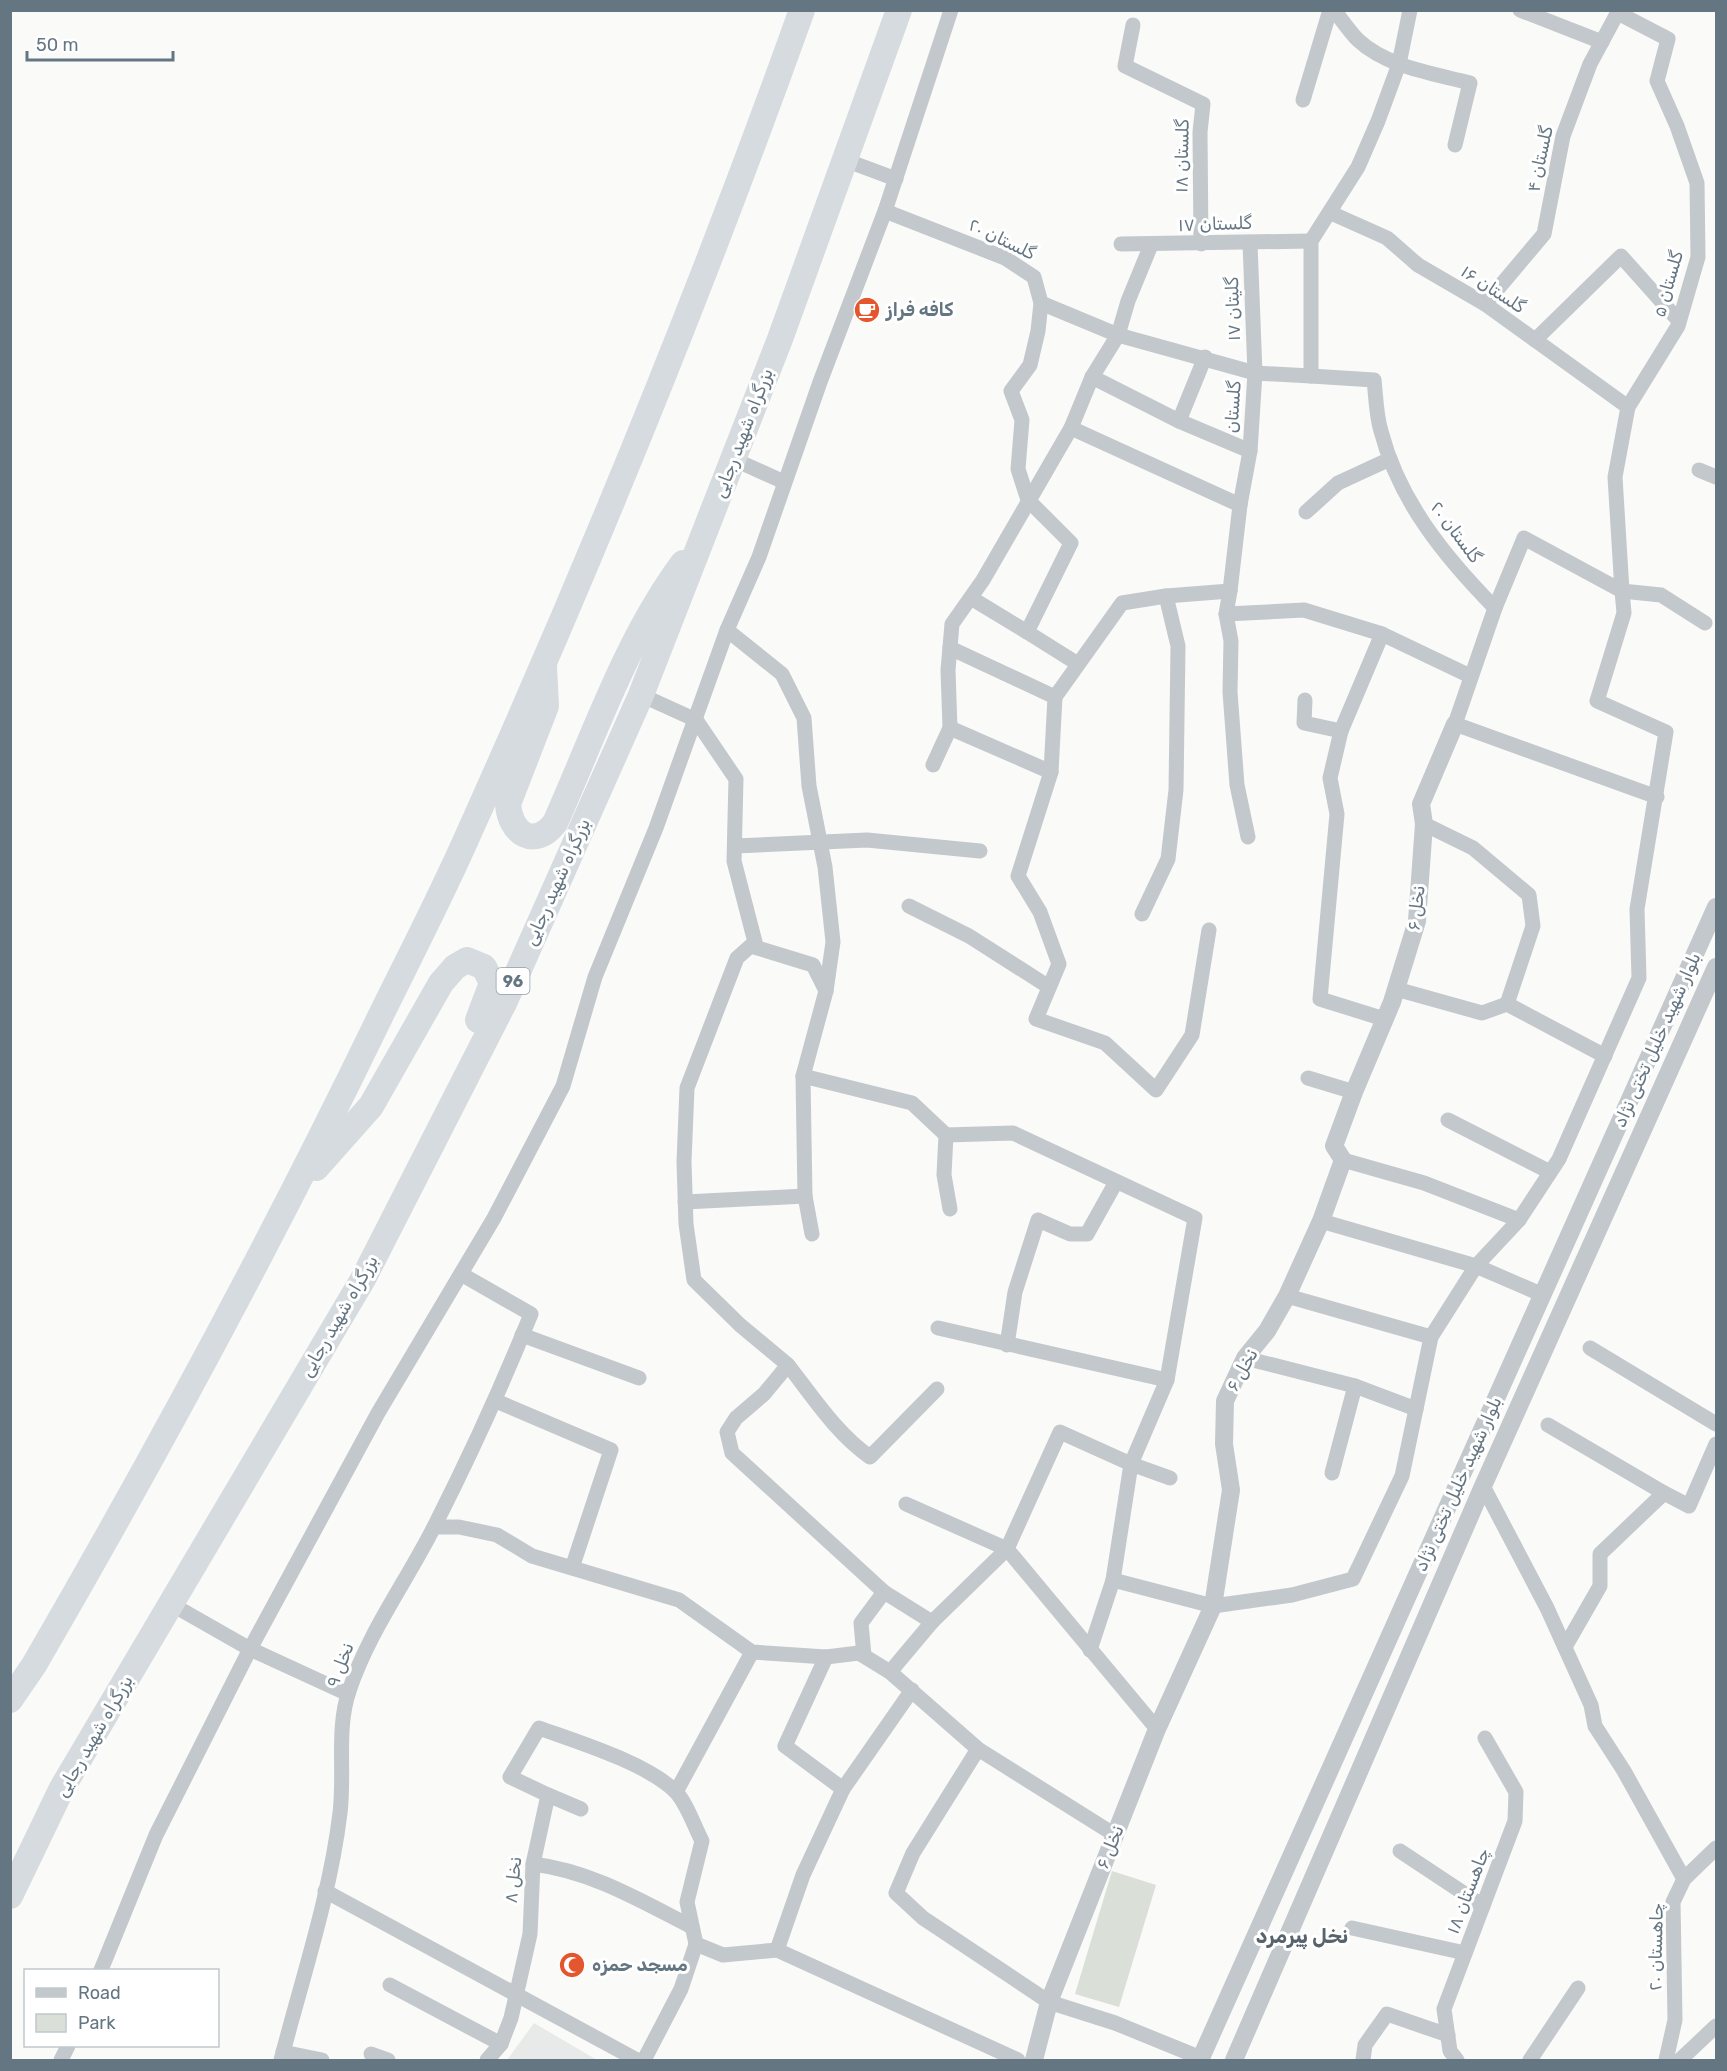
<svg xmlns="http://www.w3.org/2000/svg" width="1727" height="2071" font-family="Rubik,'Noto Sans Arabic',sans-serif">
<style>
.built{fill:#e8e9e9}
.green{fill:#dadfd7}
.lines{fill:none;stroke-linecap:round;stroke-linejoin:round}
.minor{stroke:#c3c8cc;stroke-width:15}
.tertiary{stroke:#c3c8cc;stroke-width:18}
.trunk{stroke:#d6dbdf;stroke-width:26}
.labels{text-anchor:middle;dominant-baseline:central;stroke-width:6;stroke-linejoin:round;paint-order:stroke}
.shield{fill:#fff;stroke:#939fa8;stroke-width:1.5}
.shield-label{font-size:16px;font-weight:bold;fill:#657683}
.street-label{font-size:18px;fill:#657683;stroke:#fff}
.poi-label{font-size:18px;font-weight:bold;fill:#657683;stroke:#fff;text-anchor:start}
.neighbourhood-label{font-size:20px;font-weight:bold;fill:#57646e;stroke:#fff}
</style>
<rect width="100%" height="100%" fill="#fafaf8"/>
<polygon class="built" points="534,2023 597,2060 507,2060"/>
<polygon class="green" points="1112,1871 1156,1885 1119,2007 1075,1994"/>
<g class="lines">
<g class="minor">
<path d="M1334,10C1342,20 1349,31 1358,40C1387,67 1432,73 1470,83L1455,145"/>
<polyline points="1520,10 1602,42"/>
<polyline points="1618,13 1668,39 1657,81 1677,126 1697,183 1698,257 1678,326 1628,407 1615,477 1622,591 1661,595 1705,623"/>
<polyline points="1133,25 1125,66 1203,104 1200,132 1201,244"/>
<polyline points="1303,100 1330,10"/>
<polyline points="845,160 896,179"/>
<polyline points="885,211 1005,258 1034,277 1041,303 1038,331 1030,365 1011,391 1022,420 1018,469 1028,500 1071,543 1027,632 1078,664"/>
<polyline points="1331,213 1387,238 1418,265 1485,304 1628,407"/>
<polyline points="1121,244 1311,241"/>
<polyline points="1041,303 1118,335 1255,373 1250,243"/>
<polyline points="1485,304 1544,234 1563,136 1590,64 1619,10"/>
<polyline points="1535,340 1621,256 1679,321"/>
<path d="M1311,376L1374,380C1376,397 1376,415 1381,431C1399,501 1445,557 1495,608L1455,724L1657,797"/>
<polyline points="1092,377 1179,421 1250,451"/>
<polyline points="1179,421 1205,357"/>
<polyline points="1071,428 1240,505"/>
<polyline points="733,459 784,482"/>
<polyline points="1699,470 1716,477"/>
<polyline points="1306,512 1338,483 1390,459"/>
<polyline points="1230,591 1226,614 1231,641 1230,692 1237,785 1248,837"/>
<polyline points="971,598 1027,632"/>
<polyline points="1226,614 1304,610 1382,634"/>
<polyline points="727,630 782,674 804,718 809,786 825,867 833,942 826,991 803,1076 805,1196 812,1234"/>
<polyline points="950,648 1055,697 1051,772 1018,876 1040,912 1059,964 1036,1019 1105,1043 1156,1090 1192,1035 1209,930"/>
<polyline points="641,695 696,720 736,779 734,861 755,942 737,958 687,1088 684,1162 686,1224 694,1280 740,1325 788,1365 764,1394 736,1418 727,1432 732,1453 884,1592 861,1623 864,1656"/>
<polyline points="1055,697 1122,603 1166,596 1230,591 1240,505 1250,451 1255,373 1311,376 1311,241 1358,167 1378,121 1399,64 1410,10"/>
<polyline points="1305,700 1304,723 1341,731 1382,634 1470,676"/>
<polyline points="950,728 1051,772"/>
<polyline points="1341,731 1330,778 1337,814 1320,999 1384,1019"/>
<polyline points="933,765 950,728 948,670 952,624 983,580 1071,428 1092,377 1118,335 1128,301 1151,245"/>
<polyline points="1424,824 1473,848 1529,895 1533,926 1507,1004"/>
<polyline points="735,846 867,840 980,851"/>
<polyline points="909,906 969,936 1049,987"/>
<polyline points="1142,914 1168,859 1176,790 1178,646 1166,596"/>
<polyline points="751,946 813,965 826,991"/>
<polyline points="1396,989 1482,1013 1507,1004 1605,1056"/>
<polyline points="803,1076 912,1103 946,1135 944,1175 950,1209"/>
<polyline points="1308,1078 1354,1092"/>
<polyline points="1448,1120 1550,1172"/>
<polyline points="946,1135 1013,1133 1195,1218 1167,1380 1131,1464 1113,1580 1090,1650"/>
<polyline points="1343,1160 1424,1183 1519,1220"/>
<polyline points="685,1202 805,1196"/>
<polyline points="1321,1221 1476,1266 1543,1295"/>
<polyline points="1287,1296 1431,1337"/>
<polyline points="938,1328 1167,1380"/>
<polyline points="522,1335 639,1378"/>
<polyline points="1007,1345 1015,1292 1038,1220 1070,1234 1087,1234 1116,1182"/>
<polyline points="1590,1348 1716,1424"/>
<polyline points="1245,1358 1355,1386 1416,1409"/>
<path d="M788,1365C813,1397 836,1433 870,1457L937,1389"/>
<polyline points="496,1401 611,1450 572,1568"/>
<polyline points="1548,1425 1664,1493"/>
<polyline points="1332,1473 1355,1386"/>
<polyline points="1483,1486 1547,1608 1591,1705 1595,1726 1624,1771 1684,1879"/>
<polyline points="906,1504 1007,1549 1157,1729"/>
<polyline points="434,1527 459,1527 497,1535 532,1556 679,1600 752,1652 826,1657 859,1653 890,1672 978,1749 1115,1835"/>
<polyline points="1113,1580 1213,1606 1292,1595 1353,1579 1402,1476 1431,1337 1476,1266 1519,1220 1559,1159 1639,978 1637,909 1666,732 1597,701 1624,613 1622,591 1524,538 1495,608"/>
<polyline points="884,1592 932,1622"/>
<polyline points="171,1604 250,1649 348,1694"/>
<polyline points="1565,1647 1600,1586 1600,1554 1664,1493 1689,1506 1716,1444"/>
<polyline points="826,1657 785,1746 843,1789"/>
<polyline points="890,1672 932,1622 1007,1549 1060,1432 1131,1464 1170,1478"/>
<polyline points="978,1749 913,1853 896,1893 923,1918 1049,2002 1115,2023 1201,2058"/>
<polyline points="676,1792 752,1652"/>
<polyline points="548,1795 581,1809"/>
<polyline points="1400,1851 1483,1906"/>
<path d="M533,1864C591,1871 641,1901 692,1927"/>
<polyline points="325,1891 637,2060"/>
<polyline points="1352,1928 1465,1953"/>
<polyline points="696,1944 723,1955 777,1950 803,1875 843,1789 912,1690"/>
<polyline points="777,1950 1018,2060"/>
<polyline points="101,1970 156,1835 250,1649 378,1413 494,1218 563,1086 595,977 656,828 727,630 759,557 820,382 885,211 951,10"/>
<polyline points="390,1985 501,2044"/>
<polyline points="283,2052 322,2060"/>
<polyline points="371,2054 388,2060"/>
<polyline points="61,2060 68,2046"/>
<path d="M281,2060C302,1979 330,1896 340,1813C345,1773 336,1729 349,1691C369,1631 407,1581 435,1525C470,1456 502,1386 531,1314L461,1274"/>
<path d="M487,2060L501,2044L511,2018L530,1934L533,1864L548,1795L510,1777L539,1728C578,1742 646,1763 675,1791C687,1803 694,1826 702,1841L687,1902L696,1944L681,1989L644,2060"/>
<polyline points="1363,2060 1365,2045 1387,2014 1448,2035"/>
<polyline points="1457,2060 1450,2051 1444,2009 1515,1821 1516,1792 1485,1738"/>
<polyline points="1530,2060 1578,1988"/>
<polyline points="1666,2060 1675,2020 1673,1902 1684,1879 1716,1848"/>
<polyline points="1680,2060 1716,2026"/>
</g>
<g class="tertiary">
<polyline points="1034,2060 1049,2002 1157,1729 1213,1606 1231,1490 1224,1444 1225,1401 1245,1358 1267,1331 1287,1296 1321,1221 1343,1160 1334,1146 1354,1092 1392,1002 1417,921 1424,824 1421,804 1455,724"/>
<polyline points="1200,2060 1716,907"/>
<polyline points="1234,2060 1483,1486 1716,967"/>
</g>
<g class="trunk">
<path d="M544,667L546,706L508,804C510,833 534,850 555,823C594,736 626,640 683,563"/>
<polyline points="316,1168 371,1106 441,983 455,967 467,960 484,967 492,983 478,1020"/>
<path d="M10,1700L34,1665C157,1453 273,1238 380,1017C408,960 438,902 464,844C587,571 701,292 802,10"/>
<polyline points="10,1896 62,1788 363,1279 505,1001 641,695 780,339 899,10"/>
</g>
</g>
<defs>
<g id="cafe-disc" transform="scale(1.35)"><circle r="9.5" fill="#e4572e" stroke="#fff"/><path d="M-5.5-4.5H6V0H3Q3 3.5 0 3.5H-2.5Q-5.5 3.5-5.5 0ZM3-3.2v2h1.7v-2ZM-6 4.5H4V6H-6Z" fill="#fff"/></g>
<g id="mosque-disc" transform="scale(1.35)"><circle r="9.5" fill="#e4572e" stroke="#fff"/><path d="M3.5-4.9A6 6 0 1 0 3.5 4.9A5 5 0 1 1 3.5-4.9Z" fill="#fff"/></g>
</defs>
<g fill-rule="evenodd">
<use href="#cafe-disc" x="867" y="310"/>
<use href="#mosque-disc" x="572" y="1965"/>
</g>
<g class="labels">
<rect class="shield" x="496.5" y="968" width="33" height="26" rx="4.5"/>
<g class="shield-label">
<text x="513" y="981">96</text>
</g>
<g class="street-label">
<text transform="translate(1182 156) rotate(-89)">گلستان ۱۸</text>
<text transform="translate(1540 159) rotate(-78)">گلستان ۴</text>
<text transform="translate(1215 224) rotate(-2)">گلستان ۱۷</text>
<text transform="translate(1002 239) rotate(26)">گلستان ۲۰</text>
<text transform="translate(1668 284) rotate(-74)">گلستان ۵</text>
<text transform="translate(1493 289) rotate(33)">گلستان ۱۶</text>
<text transform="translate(1233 309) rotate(-92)">گلیتان ۱۷</text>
<text transform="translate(1233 407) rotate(-86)">گلستان</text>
<text transform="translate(743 433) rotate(-69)">بزرگراه شهید رجایی</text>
<text transform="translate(1456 532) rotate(53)">گلستان ۲۰</text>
<text transform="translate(557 882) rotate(-66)">بزرگراه شهید رجایی</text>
<text transform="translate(1416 908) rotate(-83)">نخل ۶</text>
<text transform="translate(1657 1040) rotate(-66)">بلوار شهید خلیل تختی نژاد</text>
<text transform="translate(339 1316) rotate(-60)">بزرگراه شهید رجایی</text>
<text transform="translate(1242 1370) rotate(-61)">نخل ۶</text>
<text transform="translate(1458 1484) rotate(-66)">بلوار شهید خلیل تختی نژاد</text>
<text transform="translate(340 1665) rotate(-69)">نخل ۹</text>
<text transform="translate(94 1736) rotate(-60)">بزرگراه شهید رجایی</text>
<text transform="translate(1110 1847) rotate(-68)">نخل ۶</text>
<text transform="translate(513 1880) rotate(-84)">نخل ۸</text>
<text transform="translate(1468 1891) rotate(-69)">چاهستان ۱۸</text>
<text transform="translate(1656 1947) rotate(-89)">چاهستان ۲۰</text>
</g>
<g class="poi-label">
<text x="886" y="310">کافه فراز</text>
<text x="592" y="1965">مسجد حمزه</text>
</g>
<g class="neighbourhood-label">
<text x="1302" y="1936">نخل پیرمرد</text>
</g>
</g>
<rect width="1727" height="2071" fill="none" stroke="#657683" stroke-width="24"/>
<rect x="24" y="1969" width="195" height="78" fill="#ffffff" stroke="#c1c8cd" stroke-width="1.5"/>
<rect x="36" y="1988" width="30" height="9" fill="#c3c8cc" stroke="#c1c8cd" stroke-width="1.5"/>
<text x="78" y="1999" font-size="18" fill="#657683">Road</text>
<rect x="36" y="2014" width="30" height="18" fill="#dadfd7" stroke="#c1c8cd" stroke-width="1.5"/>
<text x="78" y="2029" font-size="18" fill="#657683">Park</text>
<path d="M27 51v9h146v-9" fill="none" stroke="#657683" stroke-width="3"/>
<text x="36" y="51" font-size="18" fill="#657683" stroke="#ffffff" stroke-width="4.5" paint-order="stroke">50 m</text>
</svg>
